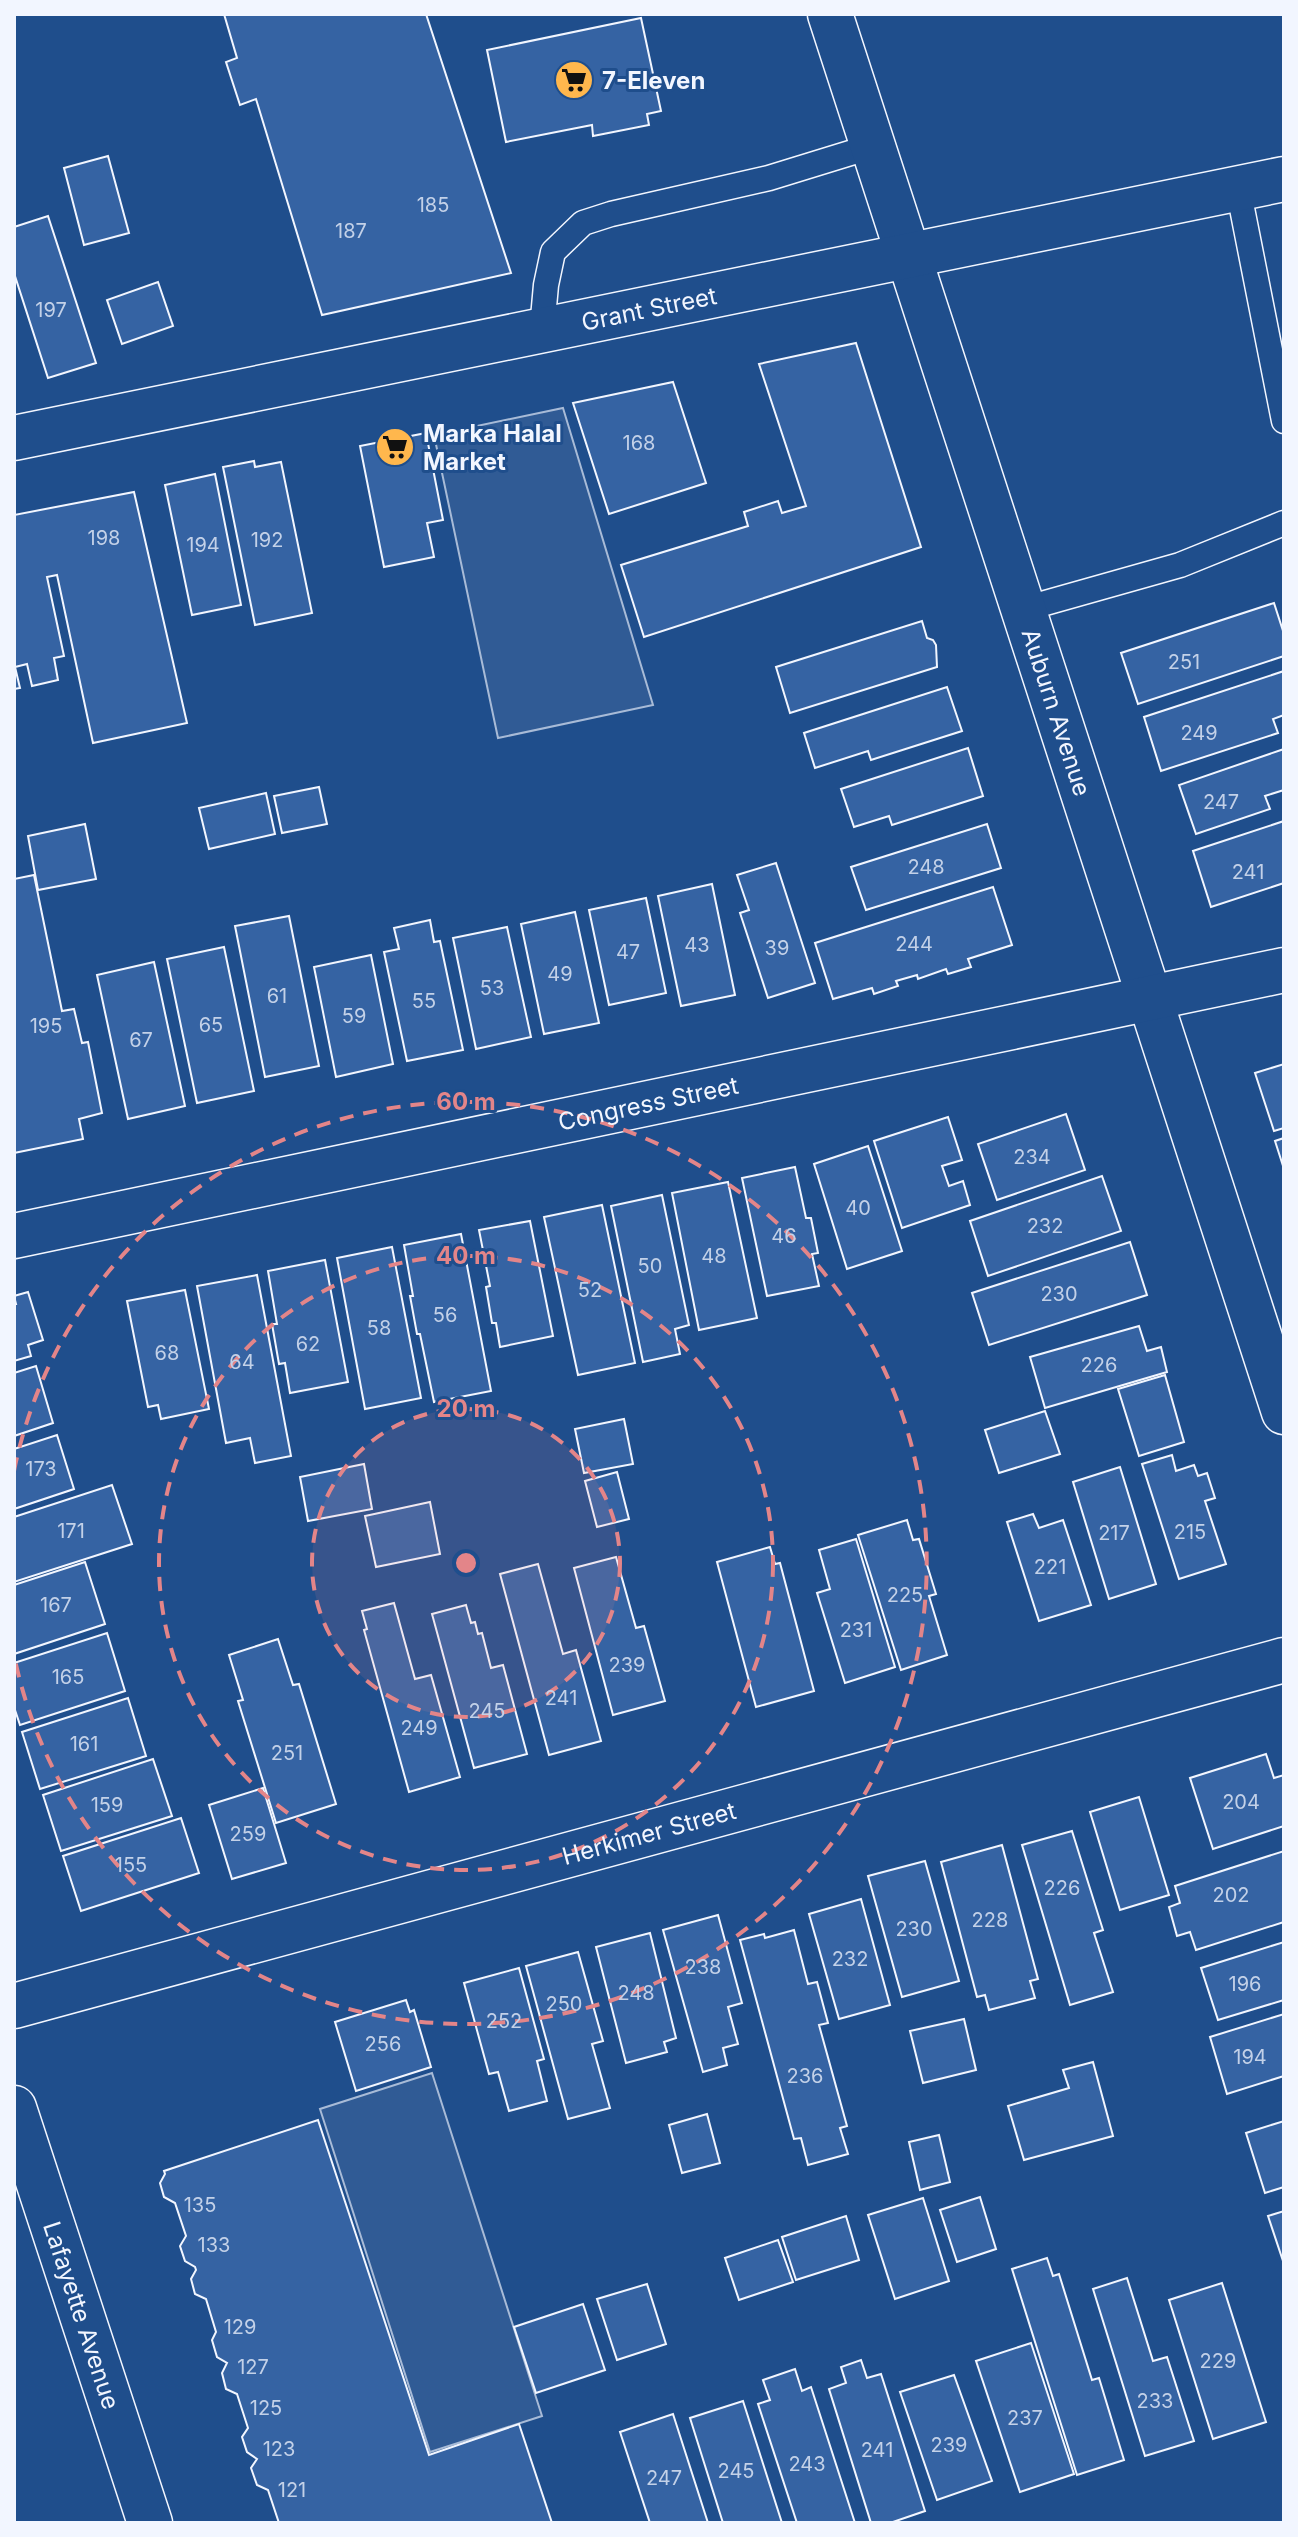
<svg xmlns="http://www.w3.org/2000/svg" width="1298" height="2537" font-family="Inter,sans-serif">
<style>
.parking{fill:#305b95;stroke:#a8bbd7;stroke-width:2}
.building{fill:#3563a3;stroke:#f2f6ff;stroke-width:2}
.lines{fill:none;stroke-linecap:round;stroke-linejoin:round}
.service-casing{stroke:#f2f6ff;stroke-width:27}
.minor-casing{stroke:#f2f6ff;stroke-width:47}
.tertiary-casing{stroke:#f2f6ff;stroke-width:47}
.service{stroke:#1f4e8c;stroke-width:24}
.minor{stroke:#1f4e8c;stroke-width:44}
.tertiary{stroke:#1f4e8c;stroke-width:44}
.ring{fill:none;stroke:#e38589;stroke-width:4;stroke-dasharray:14 10}
.labels{text-anchor:middle;dominant-baseline:central;stroke-width:6;stroke-linejoin:round;paint-order:stroke}
.number-label{font-size:20px;fill:#c3d1e8}
.poi-label{font-size:24px;font-weight:bold;fill:#f2f6ff;stroke:#1f4e8c;text-anchor:start}
.street-label{font-size:24px;fill:#f2f6ff;stroke:#1f4e8c}
.centre{fill:#e38589;stroke:#1f4e8c;stroke-width:4}
.ring-label{font-size:24px;text-anchor:middle;font-weight:bold;fill:#e38589;stroke:#1f4e8c;stroke-width:6;stroke-linejoin:round;paint-order:stroke}
</style>
<rect width="100%" height="100%" fill="#1f4e8c"/>
<g class="parking">
<polygon points="563,408 653,705 498,738 434,435"/>
<polygon points="432,2073 542,2416 430,2452 320,2109"/>
</g>
<g class="building">
<polygon points="224,14 426,14 511,273 322,315 256,99 240,105 226,62 237,58"/>
<polygon points="641,18 661,111 647,114 649,125 593,136 592,125 506,142 487,50"/>
<polygon points="108,156 129,233 84,245 64,168"/>
<polygon points="48,216 96,363 48,378 14,273 14,227"/>
<polygon points="158,282 173,326 122,344 107,300"/>
<polygon points="856,343 921,547 644,637 621,565 748,526 744,512 778,501 782,513 806,506 759,364"/>
<polygon points="673,382 706,483 609,514 573,403"/>
<polygon points="426,433 443,520 427,523 434,557 384,567 360,446"/>
<polygon points="254,461 255,467 281,462 312,613 255,625 223,467"/>
<polygon points="215,474 241,605 192,615 165,485"/>
<polygon points="134,492 187,723 93,743 57,575 47,577 64,656 54,658 58,680 32,686 27,664 15,667 20,688 14,689 14,515"/>
<polygon points="1274,603 1284,634 1284,656 1138,704 1121,653"/>
<polygon points="922,621 927,638 933,640 936,645 937,667 790,713 776,667"/>
<polygon points="1284,671 1284,715 1273,719 1278,733 1161,771 1144,717"/>
<polygon points="947,687 962,731 871,760 868,751 815,768 804,733"/>
<polygon points="968,748 983,796 892,825 889,816 854,827 841,789"/>
<polygon points="1284,749 1284,790 1265,796 1270,809 1196,834 1179,785"/>
<polygon points="319,787 327,824 282,833 274,796"/>
<polygon points="266,793 275,834 209,849 199,808"/>
<polygon points="1284,821 1284,883 1211,907 1193,851"/>
<polygon points="85,824 96,879 38,890 28,836"/>
<polygon points="987,824 1001,868 866,910 851,867"/>
<polygon points="776,863 815,983 768,998 740,913 749,910 737,875"/>
<polygon points="34,875 62,1011 74,1009 82,1043 88,1042 102,1113 79,1119 83,1139 14,1153 14,879"/>
<polygon points="712,884 735,995 681,1006 658,896"/>
<polygon points="993,887 1012,945 968,959 971,967 948,974 946,969 918,979 917,975 896,981 898,986 874,994 872,988 833,999 815,943"/>
<polygon points="646,898 666,993 609,1005 589,910"/>
<polygon points="575,912 599,1023 544,1034 521,924"/>
<polygon points="289,916 319,1066 265,1077 235,926"/>
<polygon points="430,920 434,942 440,941 463,1050 407,1061 384,952 399,949 394,928"/>
<polygon points="507,927 531,1037 476,1049 453,938"/>
<polygon points="224,947 254,1091 197,1103 167,959"/>
<polygon points="371,955 393,1064 336,1077 314,967"/>
<polygon points="154,962 185,1106 128,1119 97,975"/>
<polygon points="1284,1064 1284,1128 1274,1131 1255,1073"/>
<polygon points="1066,1114 1085,1170 997,1200 978,1144"/>
<polygon points="948,1117 962,1160 942,1166 949,1186 963,1181 970,1205 902,1228 874,1141"/>
<polygon points="1284,1138 1284,1169 1275,1141"/>
<polygon points="868,1146 902,1251 847,1269 814,1164"/>
<polygon points="795,1167 806,1218 811,1218 818,1253 812,1254 819,1286 767,1296 742,1178"/>
<polygon points="1102,1176 1121,1231 988,1276 970,1221"/>
<polygon points="728,1182 757,1318 699,1330 672,1193"/>
<polygon points="662,1195 689,1325 675,1329 680,1354 643,1362 611,1206"/>
<polygon points="602,1205 635,1363 578,1375 544,1217"/>
<polygon points="530,1221 553,1336 500,1347 496,1323 492,1323 486,1287 490,1286 479,1230"/>
<polygon points="461,1234 491,1391 434,1402 420,1334 417,1334 410,1296 413,1296 404,1245"/>
<polygon points="1130,1242 1147,1295 989,1345 972,1293"/>
<polygon points="392,1247 421,1398 365,1409 337,1258"/>
<polygon points="325,1260 348,1382 290,1393 285,1363 279,1364 272,1324 277,1324 268,1271"/>
<polygon points="257,1275 291,1456 255,1463 250,1438 226,1443 197,1286"/>
<polygon points="185,1290 209,1409 161,1419 158,1405 148,1407 127,1301"/>
<polygon points="28,1292 43,1340 28,1345 31,1356 14,1361 14,1304 16,1304 14,1296"/>
<polygon points="1139,1326 1147,1351 1161,1347 1167,1372 1045,1408 1030,1357"/>
<polygon points="36,1366 53,1423 14,1436 14,1373"/>
<polygon points="1165,1375 1184,1442 1139,1456 1118,1389"/>
<polygon points="1045,1411 1060,1454 999,1473 985,1430"/>
<polygon points="624,1419 633,1464 584,1473 575,1429"/>
<polygon points="57,1435 74,1489 14,1509 14,1449"/>
<polygon points="1172,1455 1176,1471 1194,1465 1198,1476 1207,1473 1215,1498 1205,1501 1226,1564 1179,1579 1142,1464"/>
<polygon points="364,1464 372,1509 308,1521 300,1477"/>
<polygon points="1120,1467 1156,1584 1109,1599 1073,1482"/>
<polygon points="617,1472 629,1519 597,1527 585,1481"/>
<polygon points="112,1485 132,1544 14,1582 14,1517"/>
<polygon points="430,1502 440,1554 376,1567 365,1516"/>
<polygon points="1033,1514 1039,1528 1063,1520 1091,1605 1039,1621 1007,1522"/>
<polygon points="907,1520 913,1540 919,1539 936,1594 929,1596 947,1655 901,1670 858,1535"/>
<polygon points="856,1539 895,1667 845,1683 817,1593 830,1589 819,1550"/>
<polygon points="770,1547 775,1564 780,1563 814,1691 756,1707 717,1562"/>
<polygon points="616,1557 636,1628 644,1626 665,1701 613,1715 574,1568"/>
<polygon points="85,1562 105,1624 14,1654 14,1585"/>
<polygon points="538,1564 563,1654 576,1650 601,1741 549,1755 500,1574"/>
<polygon points="394,1603 415,1679 431,1675 460,1777 409,1792 364,1630 367,1629 362,1611"/>
<polygon points="466,1605 471,1623 475,1622 478,1634 482,1633 491,1668 503,1665 527,1754 474,1768 432,1614"/>
<polygon points="107,1633 125,1691 20,1725 14,1707 14,1663"/>
<polygon points="278,1639 293,1685 299,1684 336,1804 276,1823 238,1701 243,1700 229,1655"/>
<polygon points="128,1698 146,1756 40,1789 22,1732"/>
<polygon points="1266,1754 1274,1778 1284,1775 1284,1826 1213,1849 1190,1778"/>
<polygon points="153,1759 172,1816 61,1851 43,1795"/>
<polygon points="263,1788 286,1863 232,1879 209,1805"/>
<polygon points="1139,1797 1169,1895 1120,1910 1090,1812"/>
<polygon points="181,1818 199,1873 81,1911 63,1856"/>
<polygon points="1072,1831 1103,1930 1094,1933 1113,1992 1070,2005 1022,1845"/>
<polygon points="1002,1845 1038,1979 1030,1981 1035,1998 989,2010 985,1995 977,1997 941,1862"/>
<polygon points="1284,1851 1284,1922 1196,1950 1190,1932 1177,1936 1169,1907 1180,1903 1175,1886"/>
<polygon points="925,1861 959,1981 902,1997 868,1876"/>
<polygon points="861,1899 890,2005 839,2019 809,1914"/>
<polygon points="718,1915 742,2003 728,2007 738,2044 723,2048 727,2065 703,2072 663,1930"/>
<polygon points="794,1930 808,1984 817,1982 828,2023 819,2025 847,2126 840,2128 848,2154 808,2165 801,2138 794,2139 740,1940 764,1934 765,1938"/>
<polygon points="650,1933 676,2038 664,2042 667,2052 626,2063 596,1947"/>
<polygon points="1284,1942 1284,2000 1218,2020 1201,1968"/>
<polygon points="578,1952 603,2041 592,2044 610,2108 568,2119 526,1966"/>
<polygon points="519,1968 544,2059 537,2061 547,2101 509,2111 498,2072 489,2074 464,1983"/>
<polygon points="406,2000 410,2012 414,2010 431,2067 356,2091 335,2022"/>
<polygon points="1284,2014 1284,2076 1227,2094 1210,2037"/>
<polygon points="964,2019 976,2070 923,2083 910,2031"/>
<polygon points="1093,2062 1113,2136 1024,2160 1008,2106 1069,2088 1063,2070"/>
<polygon points="707,2114 720,2163 682,2173 669,2125"/>
<polygon points="318,2120 429,2455 519,2424 552,2523 279,2523 268,2490 257,2485 251,2468 257,2459 247,2452 242,2437 248,2428 237,2394 226,2389 222,2373 227,2363 217,2357 212,2340 216,2332 206,2299 195,2294 191,2279 196,2270 195,2267 185,2261 180,2246 186,2236 175,2203 164,2197 160,2183 165,2174 164,2171"/>
<polygon points="1284,2121 1284,2187 1265,2193 1246,2133"/>
<polygon points="939,2135 950,2182 920,2190 909,2142"/>
<polygon points="980,2197 996,2249 957,2262 940,2210"/>
<polygon points="923,2198 949,2281 895,2299 868,2215"/>
<polygon points="1284,2211 1284,2264 1268,2216"/>
<polygon points="846,2216 859,2260 796,2280 782,2237"/>
<polygon points="778,2240 793,2282 739,2300 725,2258"/>
<polygon points="1047,2258 1053,2276 1059,2274 1092,2380 1099,2378 1124,2460 1077,2475 1012,2269"/>
<polygon points="1127,2278 1153,2361 1167,2357 1194,2441 1145,2456 1093,2289"/>
<polygon points="1222,2283 1266,2422 1213,2439 1169,2300"/>
<polygon points="647,2284 666,2344 617,2360 597,2299"/>
<polygon points="583,2304 605,2370 536,2393 514,2327"/>
<polygon points="1031,2343 1074,2474 1020,2492 976,2361"/>
<polygon points="861,2360 867,2378 881,2374 925,2511 890,2523 871,2523 829,2389 846,2383 841,2367"/>
<polygon points="795,2369 802,2391 811,2387 855,2523 797,2523 758,2404 770,2400 763,2380"/>
<polygon points="954,2375 992,2481 937,2500 900,2392"/>
<polygon points="743,2401 782,2523 723,2523 690,2418"/>
<polygon points="673,2414 708,2523 650,2523 620,2432"/>
</g>
<g class="lines">
<g class="service-casing">
<g id="service">
<polyline points="1238,188 1284,421"/>
<polyline points="542,329 546,285 553,252 583,223 611,214 769,178 873,146"/>
<polyline points="1024,609 1180,565 1284,523"/>
</g>
</g>
<g class="minor-casing">
<g id="minor">
<path id="s1" d="M830,14L1284,1412"/>
<path id="s2" d="M14,1236L1284,970"/>
<path id="s3" d="M14,2006L1284,1660"/>
<path id="s4" d="M14,2108L150,2523"/>
</g>
</g>
<g class="tertiary-casing">
<g id="tertiary">
<path id="s5" d="M14,438L1284,179"/>
</g>
</g>
<use href="#service" class="service"/>
<use href="#minor" class="minor"/>
<use href="#tertiary" class="tertiary"/>
</g>
<circle cx="466" cy="1563" r="154" fill="#e38589" fill-opacity=".12"/>
<g class="ring">
<circle cx="466" cy="1563" r="154"/>
<circle cx="466" cy="1563" r="307"/>
<path d="M14 1471A461 461 0 1 1 14 1655"/>
</g>
<defs>
<g id="supermarket-disc" transform="scale(2)"><circle r="9.5" fill="#ffb74d" stroke="#1f4e8c"/><path d="M-6-5.5h2.5l.6 2H6L4.5 2H-2.5L-4.4-4H-6ZM-1.5 3.2a1.3 1.3 0 1 0 .1 0ZM3 3.2a1.3 1.3 0 1 0 .1 0Z" fill="#111"/></g>
</defs>
<g fill-rule="evenodd">
<use href="#supermarket-disc" x="574" y="80"/>
<use href="#supermarket-disc" x="395" y="447"/>
</g>
<g class="labels">
<g class="number-label">
<text x="433" y="205">185</text>
<text x="351" y="231">187</text>
<text x="51" y="310">197</text>
<text x="639" y="443">168</text>
<text x="104" y="538">198</text>
<text x="267" y="540">192</text>
<text x="203" y="545">194</text>
<text x="1184" y="662">251</text>
<text x="1199" y="733">249</text>
<text x="1221" y="802">247</text>
<text x="926" y="867">248</text>
<text x="1248" y="872">241</text>
<text x="914" y="944">244</text>
<text x="697" y="945">43</text>
<text x="777" y="948">39</text>
<text x="628" y="952">47</text>
<text x="560" y="974">49</text>
<text x="492" y="988">53</text>
<text x="277" y="996">61</text>
<text x="424" y="1001">55</text>
<text x="354" y="1016">59</text>
<text x="211" y="1025">65</text>
<text x="46" y="1026">195</text>
<text x="141" y="1040">67</text>
<text x="1032" y="1157">234</text>
<text x="858" y="1208">40</text>
<text x="1045" y="1226">232</text>
<text x="784" y="1236">46</text>
<text x="714" y="1256">48</text>
<text x="650" y="1266">50</text>
<text x="590" y="1290">52</text>
<text x="1059" y="1294">230</text>
<text x="445" y="1315">56</text>
<text x="379" y="1328">58</text>
<text x="308" y="1344">62</text>
<text x="167" y="1353">68</text>
<text x="242" y="1362">64</text>
<text x="1099" y="1365">226</text>
<text x="41" y="1469">173</text>
<text x="71" y="1531">171</text>
<text x="1190" y="1532">215</text>
<text x="1114" y="1533">217</text>
<text x="1050" y="1567">221</text>
<text x="905" y="1595">225</text>
<text x="56" y="1605">167</text>
<text x="856" y="1630">231</text>
<text x="627" y="1665">239</text>
<text x="68" y="1677">165</text>
<text x="561" y="1698">241</text>
<text x="487" y="1711">245</text>
<text x="419" y="1728">249</text>
<text x="84" y="1744">161</text>
<text x="287" y="1753">251</text>
<text x="1241" y="1802">204</text>
<text x="107" y="1805">159</text>
<text x="248" y="1834">259</text>
<text x="131" y="1865">155</text>
<text x="1062" y="1888">226</text>
<text x="1231" y="1895">202</text>
<text x="990" y="1920">228</text>
<text x="914" y="1929">230</text>
<text x="850" y="1959">232</text>
<text x="703" y="1967">238</text>
<text x="1245" y="1984">196</text>
<text x="636" y="1993">248</text>
<text x="564" y="2004">250</text>
<text x="504" y="2021">252</text>
<text x="383" y="2044">256</text>
<text x="1250" y="2057">194</text>
<text x="805" y="2076">236</text>
<text x="200" y="2205">135</text>
<text x="214" y="2245">133</text>
<text x="240" y="2327">129</text>
<text x="1218" y="2361">229</text>
<text x="253" y="2367">127</text>
<text x="1155" y="2401">233</text>
<text x="266" y="2408">125</text>
<text x="1025" y="2418">237</text>
<text x="949" y="2445">239</text>
<text x="279" y="2449">123</text>
<text x="877" y="2450">241</text>
<text x="807" y="2464">243</text>
<text x="736" y="2471">245</text>
<text x="664" y="2478">247</text>
<text x="292" y="2490">121</text>
</g>
<g class="poi-label">
<text x="602" y="80">7-Eleven</text>
<text x="423" y="433">Marka Halal<tspan x="423" dy="28">Market</tspan></text>
</g>
<g class="street-label">
<text stroke="none"><textPath href="#s5" startOffset="648">Grant Street</textPath></text>
<text stroke="none"><textPath href="#s1" startOffset="734">Auburn Avenue</textPath></text>
<text stroke="none"><textPath href="#s2" startOffset="648">Congress Street</textPath></text>
<text stroke="none"><textPath href="#s3" startOffset="658">Herkimer Street</textPath></text>
<text stroke="none"><textPath href="#s4" startOffset="218">Lafayette Avenue</textPath></text>
</g>
</g>
<circle cx="466" cy="1563" r="12" class="centre"/>
<g class="ring-label">
<text x="466" y="1110">60 m</text>
<text x="466" y="1264">40 m</text>
<text x="466" y="1417">20 m</text>
</g>
<rect width="1298" height="2537" fill="none" stroke="#f2f6ff" stroke-width="32"/>
</svg>
